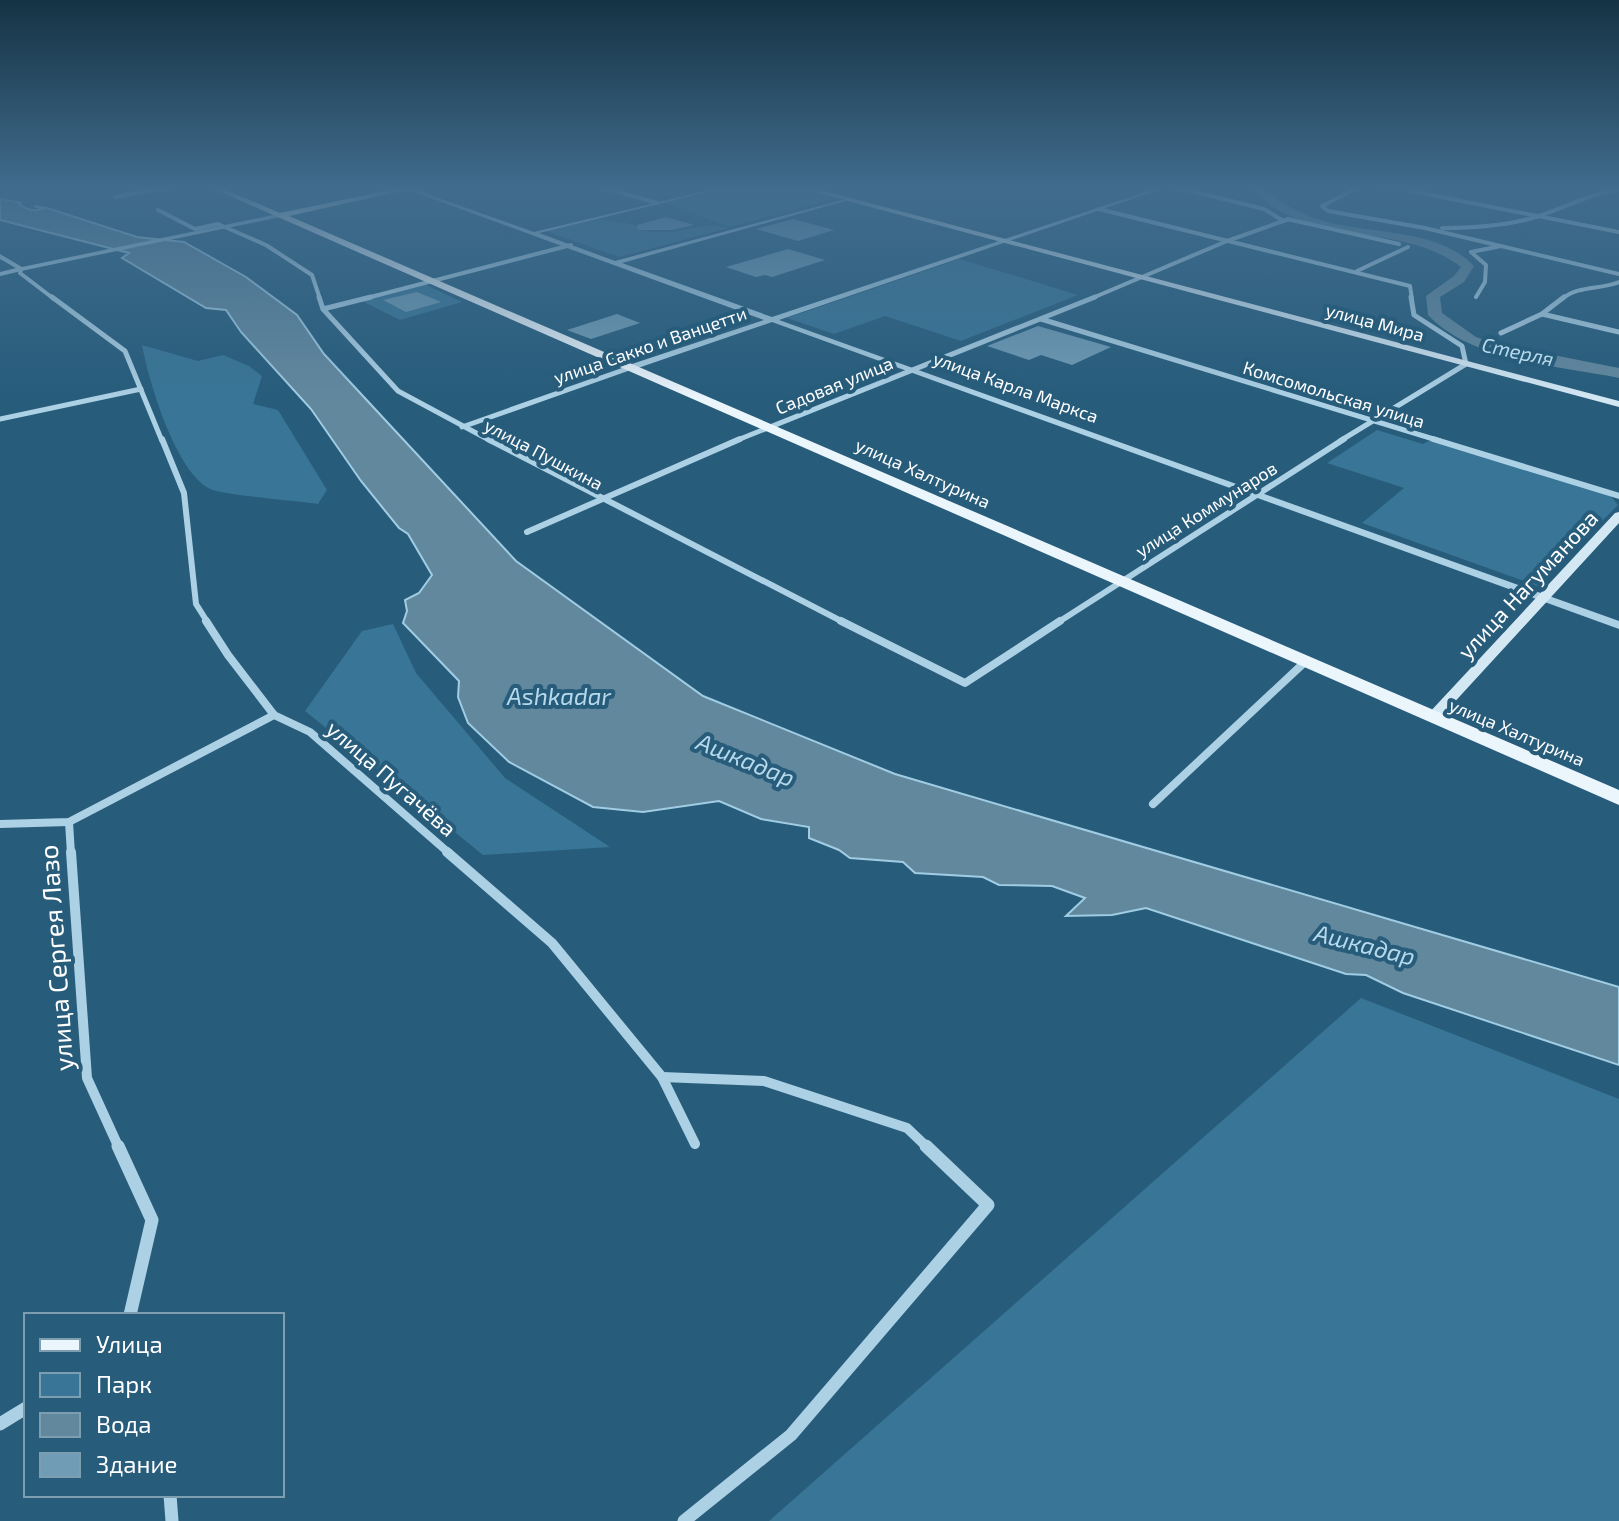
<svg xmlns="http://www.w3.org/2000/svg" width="1619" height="1521" font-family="'Exo 2',sans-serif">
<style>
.green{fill:#387596}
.water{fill:#62889e;stroke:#a0cde4;stroke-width:2}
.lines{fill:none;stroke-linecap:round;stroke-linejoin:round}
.river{fill:#62889e;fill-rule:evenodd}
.building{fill:#709cb5}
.minor-far5{stroke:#acd0e4;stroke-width:4}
.minor-far4{stroke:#acd0e4;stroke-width:5}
.minor-far3{stroke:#acd0e4;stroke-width:6}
.minor-far2{stroke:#acd0e4;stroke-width:8}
.minor-far1{stroke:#acd0e4;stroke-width:10}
.minor{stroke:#acd0e4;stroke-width:13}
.tertiary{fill:#acd0e4;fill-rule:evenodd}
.secondary{fill:#d4e8f4;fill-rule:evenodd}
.primary{fill:#ebf5fc;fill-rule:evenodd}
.labels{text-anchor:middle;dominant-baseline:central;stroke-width:8;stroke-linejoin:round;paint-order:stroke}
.far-street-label{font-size:18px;fill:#fff;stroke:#275c7b}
.far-water-label{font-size:20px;font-style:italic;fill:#b7d9ec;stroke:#275c7b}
.street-label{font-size:22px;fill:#fff;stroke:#275c7b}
.water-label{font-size:24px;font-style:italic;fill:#b7d9ec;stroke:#275c7b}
.near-street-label{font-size:26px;fill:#fff;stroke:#275c7b}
</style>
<rect width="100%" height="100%" fill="#275c7b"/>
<g class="green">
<polygon points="740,186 785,186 834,199 729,227 667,203"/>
<path d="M597,218C611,223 623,221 637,226L639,230C649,231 661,233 671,232C692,230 706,222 728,228L619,257L546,231Z"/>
<polygon points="960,259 1078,295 961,341 885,316 834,334 787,318"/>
<polygon points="426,285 462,302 400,320 362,301"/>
<path d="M142,345L198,361L223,355L249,366L262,376L253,404L278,410L327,490L318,504C298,501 219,495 208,488C174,467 149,382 142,345Z"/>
<polygon points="1377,430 1423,444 1432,439 1609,494 1618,505 1538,586 1362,523 1404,488 1327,463"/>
<polygon points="393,624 416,673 505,778 610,847 483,855 305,711 362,631"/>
<polygon points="1361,998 1619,1099 1619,1521 769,1521"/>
</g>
<path class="water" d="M0,199L22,203L19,204C25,209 34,212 42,209L34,206L47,208L137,237L184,242L246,277L297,315L324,354L516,561L703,696L895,774L1619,987V1065L1403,993L1366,975L1346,974L1146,908L1112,915L1066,916L1085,898L1052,886L999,885L983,877L915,873L903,862L850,858L839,850L809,838V827L761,819L719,801L643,812L593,807L509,762L468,723L458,697L459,681L403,623L407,611L405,600L419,593L432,575L408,534L399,528L361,481L311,409L241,332L226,310L206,308L122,258L129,253L0,220Z"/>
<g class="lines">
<g class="river">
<path d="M1249,186H1260C1278,201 1296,212 1320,220C1368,235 1437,227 1474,266L1464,282L1440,297L1442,313L1476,337L1497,344L1619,368V378C1559,366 1471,361 1428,315L1426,296L1454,276L1461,267C1399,219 1307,251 1249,186Z"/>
<polygon points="1369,186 1440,186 1435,189 1374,189"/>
</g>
</g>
<g class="building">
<polygon points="666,217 694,225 672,230 638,230 637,225"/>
<polygon points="793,219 834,230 798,241 756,229"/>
<polygon points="788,249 825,260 772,277 765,275 756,277 726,267"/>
<polygon points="417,292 441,302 406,312 383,300"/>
<polygon points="617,314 640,323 591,339 567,330"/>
<polygon points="1038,326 1111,347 1072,365 1041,355 1029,360 987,346"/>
</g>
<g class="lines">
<g class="minor-far5">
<polyline points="597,186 657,203"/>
<polyline points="1171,186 1264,209 1282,220"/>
<polyline points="1357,188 1322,206 1328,211 1425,228 1619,274"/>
<polyline points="1411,191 1619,232"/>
<polyline points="115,197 174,186"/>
<polyline points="1099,209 1410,286 1412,299"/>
<polyline points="158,210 195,229 218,224 266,245 312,275 320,299"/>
<polyline points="1287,219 1399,244"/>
<path d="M1442,228C1473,228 1505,226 1536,217C1564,208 1589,194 1619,190"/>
<polyline points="1471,252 1486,265 1485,282 1476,297"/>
<polyline points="1471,252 1501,246"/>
<polyline points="1357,271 1408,247"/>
<polyline points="0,274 21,269 20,273 54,299"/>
<polyline points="363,299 571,245"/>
<polyline points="1090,299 1227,241 1289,219"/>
<path d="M1562,299C1579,285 1599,290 1619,282"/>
</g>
<g class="minor-far4">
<polyline points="52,297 125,351 162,441"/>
<polyline points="319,297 323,309 398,391 491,441"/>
<polyline points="323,309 371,297"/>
<polyline points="1542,314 1619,332"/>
<polyline points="1041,319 1440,441"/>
<polyline points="1501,333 1542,314 1564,297"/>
<polyline points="0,419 141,389"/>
<polyline points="462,427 632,367"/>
<polyline points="735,441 1095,297"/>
<polyline points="1340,441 1466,364 1462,346 1414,315 1411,297"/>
</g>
<g class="minor-far3">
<polyline points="162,439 184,493 196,604 208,623"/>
<polyline points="488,439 845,623"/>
<polyline points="1433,439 1619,496"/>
<polyline points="527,532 740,439"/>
<polyline points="1057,623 1344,439"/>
</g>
<g class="minor-far2">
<polyline points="206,621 228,655 274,715 310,732 450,854"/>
<polyline points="841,621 965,683 1060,621"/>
<polyline points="1153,804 1306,661"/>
<polyline points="69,822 71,854"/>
<polyline points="0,824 69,822 274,715"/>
</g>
<g class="minor-far1">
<polyline points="71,852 87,1078 119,1148"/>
<polyline points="447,852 552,943 662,1077 695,1144"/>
<polyline points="662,1077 764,1081 907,1128 928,1148"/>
</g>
<g class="minor">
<polyline points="118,1146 152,1220 130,1315"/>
<polyline points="0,1424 26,1408"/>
<polyline points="170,1495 172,1521"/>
<polyline points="684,1521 791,1435 988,1205 926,1146"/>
</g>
<g class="tertiary">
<polygon points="398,186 405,186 534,232 725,186 734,186 539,233 615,261 849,198 849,200 622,263 772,317 1163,186 1170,186 779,320 1619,621 1619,629 772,322 635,369 629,369 629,365 764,320"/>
<polygon points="278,214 280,217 21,271 0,259 0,254 22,267"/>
</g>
<g class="secondary">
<polygon points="809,187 1619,401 1619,407 807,190"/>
<polygon points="1619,512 1619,523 1438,720 1428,720 1425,717 1428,714 1615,513"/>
</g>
<g class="primary">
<polygon points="207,186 217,186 280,213 409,186 423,186 289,216 1619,790 1619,805"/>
<polygon points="793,186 826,186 809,192"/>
</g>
</g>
<linearGradient id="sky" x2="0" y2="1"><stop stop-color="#153344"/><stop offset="0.47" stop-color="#416c8d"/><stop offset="1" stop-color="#416c8d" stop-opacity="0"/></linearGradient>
<rect width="1619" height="399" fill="url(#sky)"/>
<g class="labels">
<g class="far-street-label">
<text transform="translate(1375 322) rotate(15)">улица Мира</text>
<text transform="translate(650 345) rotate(-19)">улица Сакко и Ванцетти</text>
<text transform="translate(834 385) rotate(-22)">Садовая улица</text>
<text transform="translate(1016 387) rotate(20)">улица Карла Маркса</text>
<text transform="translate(1334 394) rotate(17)">Комсомольская улица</text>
<text transform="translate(544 454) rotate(28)">улица Пушкина</text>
<text transform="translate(923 473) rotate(24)">улица Халтурина</text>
<text transform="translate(1206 509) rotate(-32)">улица Коммунаров</text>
<text transform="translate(1517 732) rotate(23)">улица Халтурина</text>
</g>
<g class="far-water-label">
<text transform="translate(1518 351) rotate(12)">Стерля</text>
</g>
<g class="street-label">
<text transform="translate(1527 584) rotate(-47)">улица Нагуманова</text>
<text transform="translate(392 778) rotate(41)">улица Пугачёва</text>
</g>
<g class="water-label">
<text x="559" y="695">Ashkadar</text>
<text transform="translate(746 759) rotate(22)">Ашкадар</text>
<text transform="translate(1365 944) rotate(14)">Ашкадар</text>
</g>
<g class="near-street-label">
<text transform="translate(55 958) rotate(-94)">улица Сергея Лазо</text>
</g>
</g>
<rect x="24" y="1313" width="260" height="184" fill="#275c7b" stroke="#7d9db0" stroke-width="2"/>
<rect x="40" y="1339" width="40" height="12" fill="#ebf5fc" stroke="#7d9db0" stroke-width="2"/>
<text x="96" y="1353" font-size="24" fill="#ffffff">Улица</text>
<rect x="40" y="1373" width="40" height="24" fill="#387596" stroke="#7d9db0" stroke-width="2"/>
<text x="96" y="1393" font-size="24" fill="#ffffff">Парк</text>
<rect x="40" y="1413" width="40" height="24" fill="#62889e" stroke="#7d9db0" stroke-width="2"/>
<text x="96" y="1433" font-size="24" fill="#ffffff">Вода</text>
<rect x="40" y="1453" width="40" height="24" fill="#709cb5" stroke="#7d9db0" stroke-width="2"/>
<text x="96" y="1473" font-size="24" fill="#ffffff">Здание</text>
</svg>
